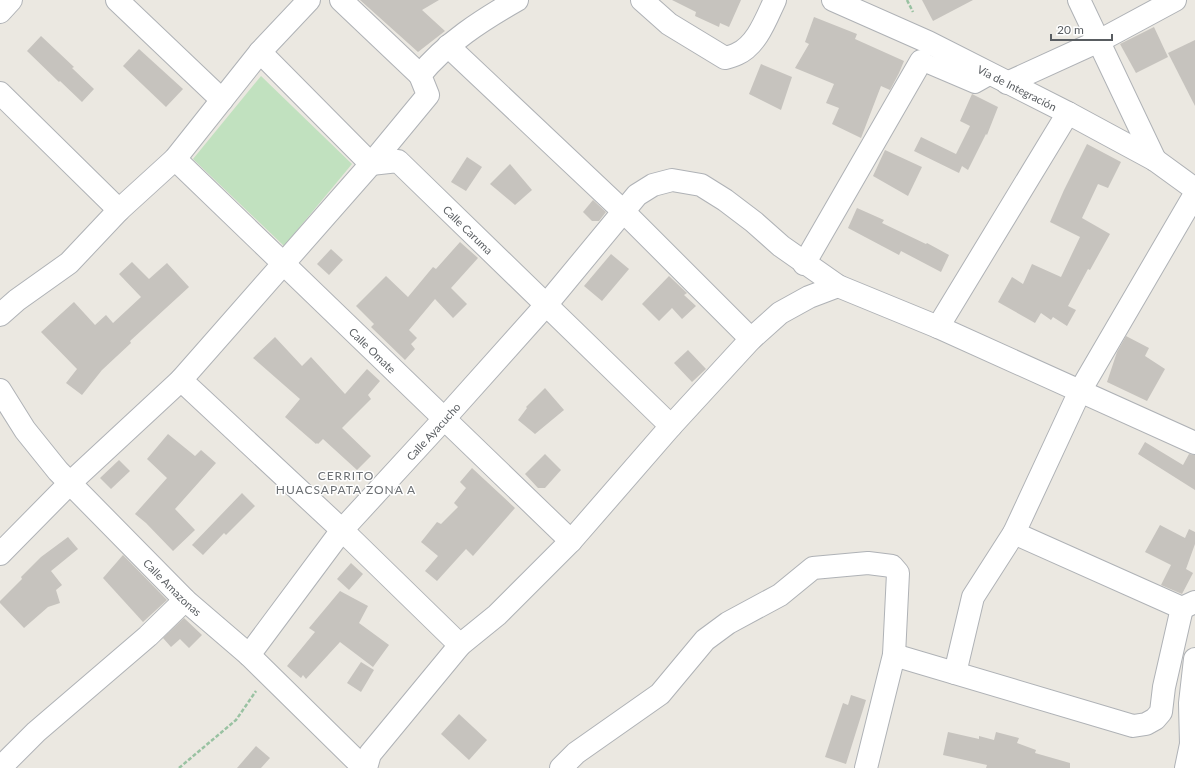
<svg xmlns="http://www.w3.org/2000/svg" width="1195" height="768" font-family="Lato,sans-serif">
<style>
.green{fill:#c1e1bf}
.building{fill:#c6c3be}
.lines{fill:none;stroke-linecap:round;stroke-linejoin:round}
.pedestrian-casing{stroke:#afb2b6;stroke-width:20}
.minor-casing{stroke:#afb2b6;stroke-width:24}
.secondary-casing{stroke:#aeb1b5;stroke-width:24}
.path{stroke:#99c2a2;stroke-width:2.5;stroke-dasharray:4 2;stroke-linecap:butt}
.pedestrian{stroke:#fff;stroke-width:18}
.minor{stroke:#fff;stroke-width:22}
.secondary{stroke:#fff;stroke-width:22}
.labels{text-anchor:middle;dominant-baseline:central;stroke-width:3;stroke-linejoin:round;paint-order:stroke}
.street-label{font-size:11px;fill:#595d61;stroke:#fff}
.neighbourhood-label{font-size:12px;letter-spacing:1px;fill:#6b6f73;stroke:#fff}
</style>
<rect width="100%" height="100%" fill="#ebe8e1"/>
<polygon class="green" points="261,76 352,164 284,246 193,159"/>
<g class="building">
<polygon points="360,0 439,0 422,10 445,31 418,52"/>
<polygon points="672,0 741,0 729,27 720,23 719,27 695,16 696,12"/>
<polygon points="922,0 973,0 933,21"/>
<polygon points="814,17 857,34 855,39 904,61 899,73 890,90 881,86 861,138 832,124 839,108 826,103 834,84 795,68 809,44 805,42"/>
<polygon points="1154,27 1168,57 1136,73 1120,44"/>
<polygon points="41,36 74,67 72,68 94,89 82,102 60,81 59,82 27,51"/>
<polygon points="1195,40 1195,106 1168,53"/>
<polygon points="139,49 183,89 166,107 123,66"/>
<polygon points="761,64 792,77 781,110 749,94"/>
<polygon points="972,94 998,107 987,135 986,134 968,170 962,166 959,173 914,151 921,137 956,154 970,126 960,121"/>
<polygon points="1087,144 1121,162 1108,188 1098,184 1082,218 1110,234 1090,270 1088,269 1068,306 1076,310 1067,326 1053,317 1051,320 1041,313 1035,323 998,302 1012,277 1023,284 1032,264 1061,277 1080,237 1050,222 1064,190"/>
<polygon points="885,150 922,167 908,196 873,176"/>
<polygon points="467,157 482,167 466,191 451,182"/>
<polygon points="510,164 532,190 515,205 490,184"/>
<polygon points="593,200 606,212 599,221 592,221 583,212"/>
<polygon points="857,208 884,220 882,223 926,244 927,243 949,255 941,272 901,251 899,255 848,228"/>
<polygon points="460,242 478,258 451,288 467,304 453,318 435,299 409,330 417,338 411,344 415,349 405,360 371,327 374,324 356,306 386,276 408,297 433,267 436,269"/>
<polygon points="331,249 343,260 329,275 317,264"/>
<polygon points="611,254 629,269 602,301 584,286"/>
<polygon points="132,262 149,279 167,263 189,287 130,341 131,343 102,370 82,395 66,383 77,369 41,332 74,302 95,325 106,315 113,323 141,297 119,274"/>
<polygon points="669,276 687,293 684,295 696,306 682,319 672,308 659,321 642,304"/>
<polygon points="1126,336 1149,348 1145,356 1165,369 1147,401 1107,382 1117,352"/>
<polygon points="275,337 302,366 311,357 345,394 367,369 380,381 368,395 371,399 342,428 371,456 357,470 323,439 318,444 317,443 316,444 285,417 300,399 253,358"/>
<polygon points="688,350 706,369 692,382 674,363"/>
<polygon points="545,388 564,410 535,434 518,420 527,408 526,407"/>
<polygon points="168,434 195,456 201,450 216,463 175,509 195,530 173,551 146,523 135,514 167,478 147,459"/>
<polygon points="1145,442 1183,465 1189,454 1195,455 1195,490 1138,454"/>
<polygon points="545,454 561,470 545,488 538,488 525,474"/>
<polygon points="119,460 130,471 111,489 100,478"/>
<polygon points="472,468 515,508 473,556 466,549 437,581 425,571 438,556 421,542 437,522 441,524 458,507 454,503 466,488 460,482"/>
<polygon points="242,493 255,506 226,535 224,533 203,555 192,545"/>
<polygon points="1160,525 1185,538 1189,529 1195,532 1195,544 1186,569 1193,573 1182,594 1161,585 1171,565 1145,552"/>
<polygon points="68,537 78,549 51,571 62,585 56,590 60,603 48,607 24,628 0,603 0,601 22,579 21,577 41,557"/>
<polygon points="123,555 167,600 143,622 103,578"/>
<polygon points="351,563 363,574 349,590 337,579"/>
<polygon points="340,591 368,606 359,623 389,645 373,667 340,642 306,679 303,675 301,678 287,666 315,632 309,628"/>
<polygon points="184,618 202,635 189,648 180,639 171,647 163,638"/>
<polygon points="361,662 374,670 361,692 347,683"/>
<polygon points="851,695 866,700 846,764 825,757 843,703 848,705"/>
<polygon points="459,714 487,740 469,760 441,734"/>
<polygon points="948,732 979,739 979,736 994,740 996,732 1019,738 1017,743 1036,750 1035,753 1070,763 1070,768 986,768 987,765 943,755"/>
<polygon points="256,746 270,758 261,768 237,768"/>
</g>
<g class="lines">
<g class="pedestrian-casing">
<polyline id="pedestrian" points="921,61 975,84 991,75"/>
</g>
<g class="minor-casing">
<g id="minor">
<polyline points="117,0 222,100"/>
<polyline points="341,0 420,75"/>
<path d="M642,0L669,24L725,58C729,57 733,56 737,54C757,45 766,19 775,0"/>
<polyline points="1079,0 1155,160"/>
<polyline points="0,12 11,0"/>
<polyline points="448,46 623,211 751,339"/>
<path id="s1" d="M260,52L371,164L398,161L671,426"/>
<polyline points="1007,83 1099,41 1175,0"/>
<polyline points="0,93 119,210"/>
<path id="s2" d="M175,159L571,541"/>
<polyline points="804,264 921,61"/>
<polyline points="0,315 17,300 69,263 119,210 175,159 260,52 309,0"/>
<polyline points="938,327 1068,113"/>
<polyline points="181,380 342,530 460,645"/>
<path id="s3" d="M0,390L25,430L58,471L185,600L249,655L364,768"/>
<polyline points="1014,533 1182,608 1195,602"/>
<path d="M0,554L71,482L181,380L371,164L428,95L420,75C446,43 482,20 517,0"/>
<path id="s4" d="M249,655L342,530L444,419L546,305L637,195L653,185L672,180L701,185L725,200L754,222L781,246L838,286L938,327L1195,443"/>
<polyline points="894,655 1133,726 1146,724 1155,719 1161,712 1164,687 1182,608"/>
<polyline points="955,673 973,597 1014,533 1080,391 1195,194"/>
<polyline points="0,768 36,732 148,636 185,600"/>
<polyline points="366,768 370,754 460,645 497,615 571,541 671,426 751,339 780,313 809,297 838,286"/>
<polyline points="561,768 576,753 660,694 705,640 728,623 780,595 813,568 868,563 892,566 898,573 894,655 866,768"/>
<polyline points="1186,768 1191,744 1190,703 1195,659"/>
</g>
</g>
<g class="secondary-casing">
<g id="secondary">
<path id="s5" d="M833,0L928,42L1068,113L1155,160L1195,189"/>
</g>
</g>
<g class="path">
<polyline points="907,0 913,12"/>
<polyline points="179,768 236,720 256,691"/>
</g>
<use href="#pedestrian" class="pedestrian"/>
<use href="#minor" class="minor"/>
<use href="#secondary" class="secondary"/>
</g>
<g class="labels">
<g class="street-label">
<text stroke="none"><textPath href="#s5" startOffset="204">Vía de Integración</textPath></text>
<text stroke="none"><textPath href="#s1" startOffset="283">Calle Caruma</textPath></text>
<text stroke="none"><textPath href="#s2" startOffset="275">Calle Omate</textPath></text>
<text stroke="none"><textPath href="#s4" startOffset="290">Calle Ayacucho</textPath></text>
<text stroke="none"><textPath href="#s3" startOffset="263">Calle Amazonas</textPath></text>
</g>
<g class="neighbourhood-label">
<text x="346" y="475">CERRITO<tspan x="346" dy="14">HUACSAPATA ZONA A</tspan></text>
</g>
</g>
<path d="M1051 34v6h61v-6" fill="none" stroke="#595d61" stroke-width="2"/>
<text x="1057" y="34" font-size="12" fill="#595d61" stroke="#ffffff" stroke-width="3" paint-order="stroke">20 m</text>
</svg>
